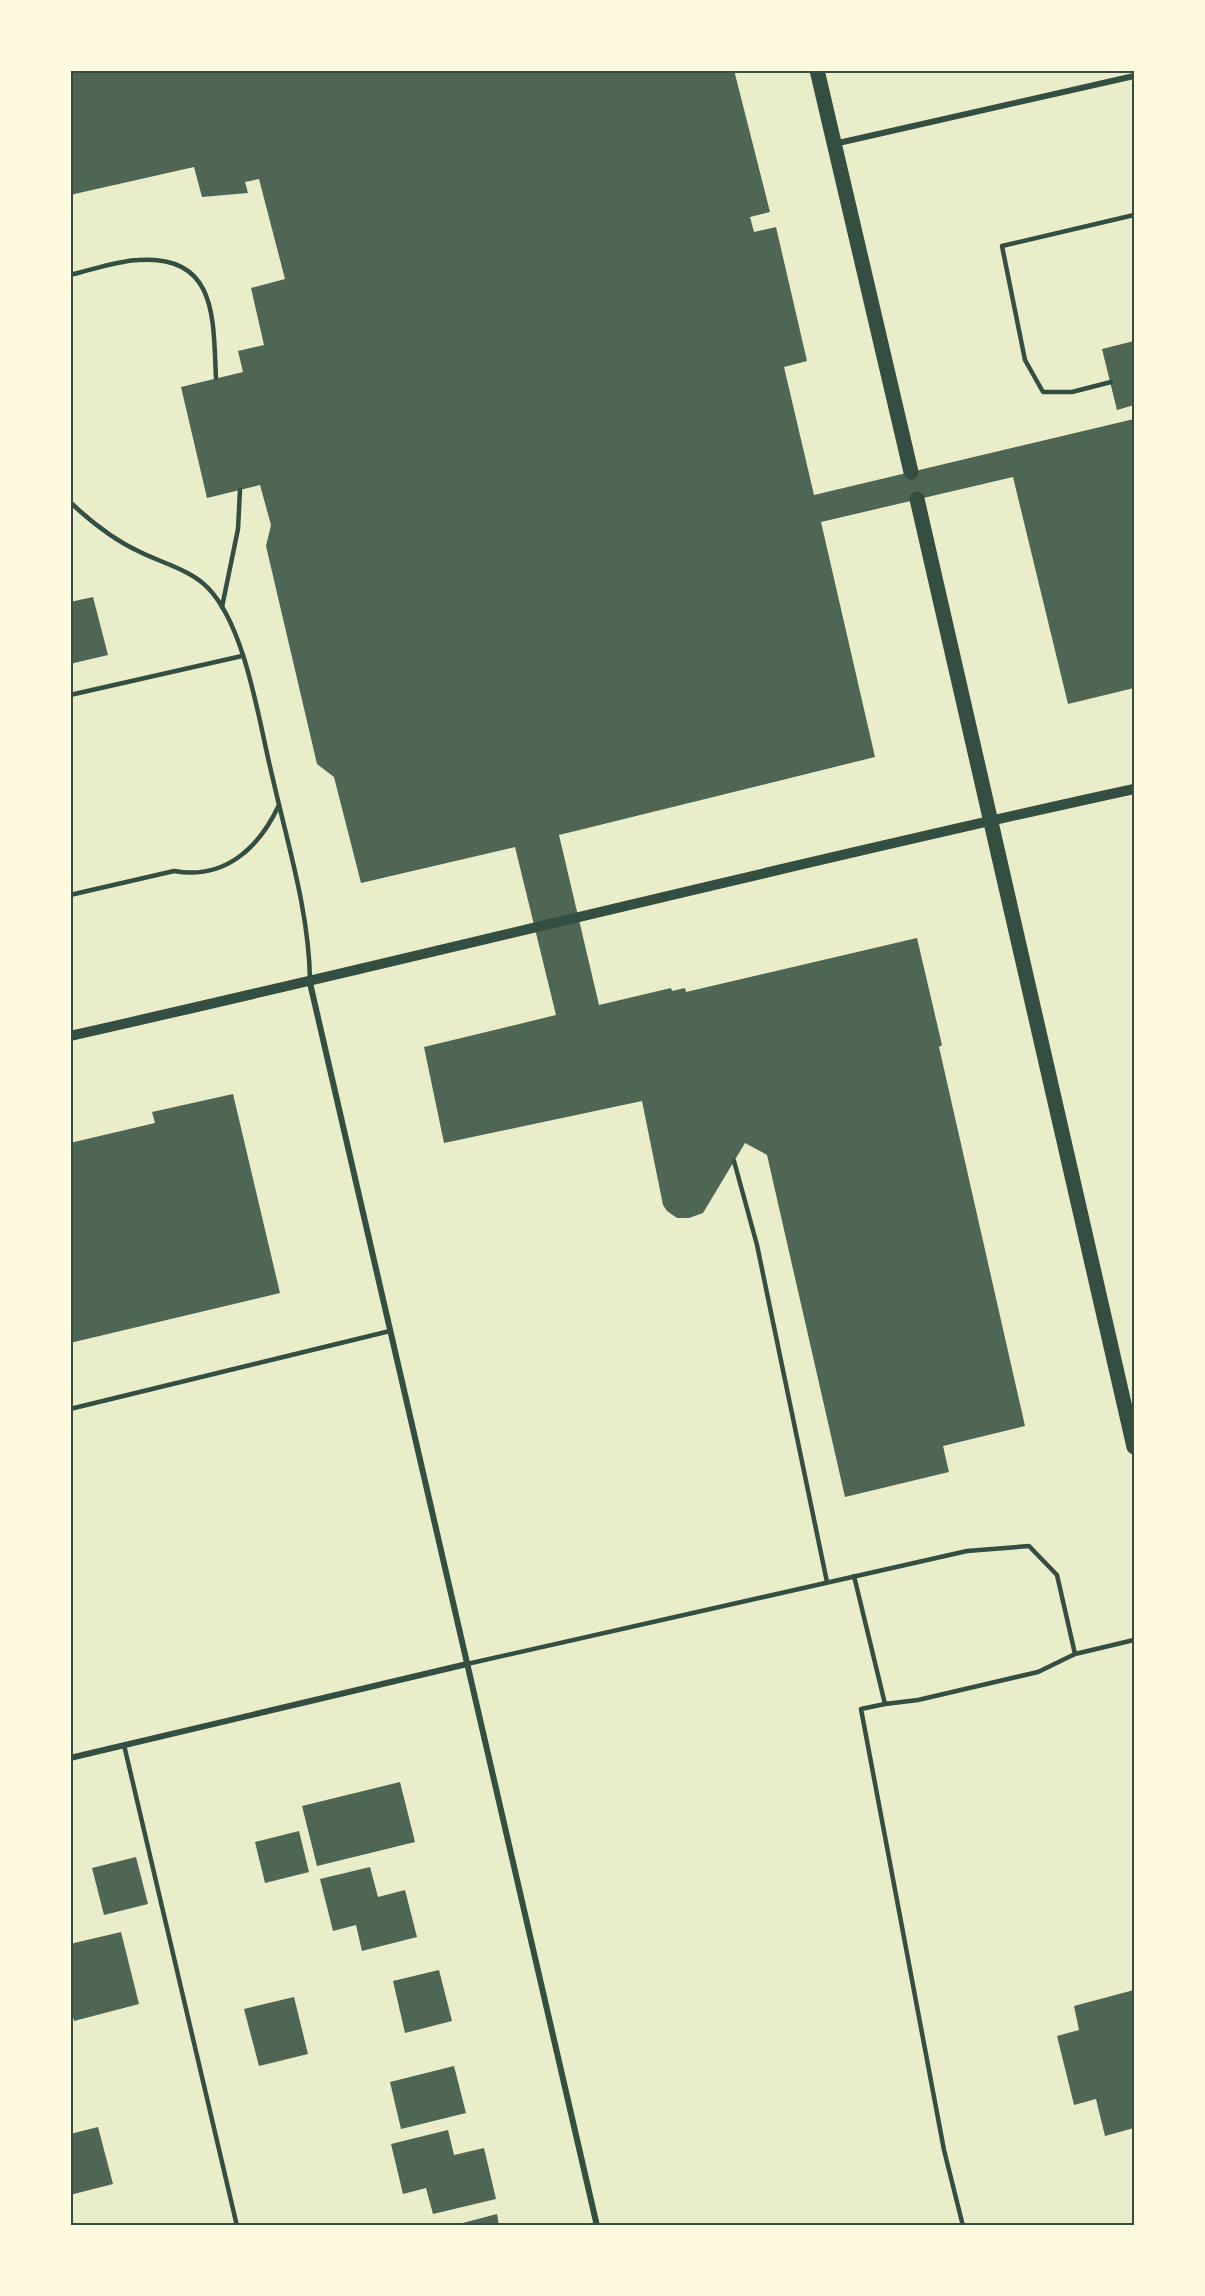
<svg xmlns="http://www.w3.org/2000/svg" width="1205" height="2296" font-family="'Titillium Web',sans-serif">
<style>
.building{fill:#4f6655}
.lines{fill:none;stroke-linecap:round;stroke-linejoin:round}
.service{stroke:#344e41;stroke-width:4.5}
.minor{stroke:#344e41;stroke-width:6}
.tertiary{stroke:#344e41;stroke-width:10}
.primary{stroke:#344e41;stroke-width:15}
.neatline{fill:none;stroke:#344e41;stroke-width:2}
</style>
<rect width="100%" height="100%" fill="#e9edc9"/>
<g class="building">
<polygon points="82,70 734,70 770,212 750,217 754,232 776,227 807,361 784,367 814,495 1134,419 1134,688 1068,704 1013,477 821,522 875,757 559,835 599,1005 671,988 672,991 685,988 686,992 917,938 942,1045 939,1047 1025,1426 943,1446 949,1472 845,1497 767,1155 745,1143 703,1213 689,1218 677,1218 667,1211 663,1205 642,1101 444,1143 424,1047 556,1015 515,847 361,883 334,777 317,764 266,546 271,525 260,485 207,498 181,387 243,372 238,351 264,345 251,288 285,279 259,179 245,182 248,193 202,197 194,167 70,195 70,73"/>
<polygon points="1134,341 1134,405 1117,410 1102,349"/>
<polygon points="93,597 108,655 70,664 70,602"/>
<polygon points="233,1094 280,1293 70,1343 70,1143 155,1123 152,1112"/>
<polygon points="400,1782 415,1842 317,1866 302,1806"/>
<polygon points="299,1831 309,1872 265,1883 255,1842"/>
<polygon points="136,1857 148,1904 104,1915 92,1868"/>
<polygon points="370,1867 378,1897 405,1890 417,1937 362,1951 356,1925 333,1931 320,1879"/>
<polygon points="121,1932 139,2004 74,2021 70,2006 70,1944"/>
<polygon points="439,1970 452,2021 405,2033 393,1981"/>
<polygon points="1134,1990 1134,2128 1105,2136 1096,2099 1074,2105 1057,2036 1079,2030 1074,2006"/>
<polygon points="294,1997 308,2054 259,2066 244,2009"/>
<polygon points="454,2066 466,2113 401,2129 390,2082"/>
<polygon points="98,2127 113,2184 70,2195 70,2134"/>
<polygon points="448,2130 454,2155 484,2148 496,2199 433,2214 426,2188 403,2194 391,2144"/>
<polygon points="497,2214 499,2226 455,2226 455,2225"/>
</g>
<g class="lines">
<g class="service">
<path d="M70,275C92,270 116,261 138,260C218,254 213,320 216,378"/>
<polyline points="1111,382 1072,392 1043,392 1025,360 1002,246 1134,215"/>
<path d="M70,502C91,522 114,540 140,552C162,563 191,570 208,588C246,627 259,723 272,775C287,842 309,911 310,980"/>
<polyline points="222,607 238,529 240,490"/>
<polyline points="70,695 242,656"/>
<path d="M70,895L174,871C225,880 259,848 279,805"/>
<polyline points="734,1161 757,1245 827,1582"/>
<polyline points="70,1409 390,1331"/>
<polyline points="854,1576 885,1704 918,1700 1038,1672 1075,1654 1134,1640"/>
<polyline points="467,1664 967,1551 1029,1546 1057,1575 1075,1654"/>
<polyline points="885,1704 861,1709 944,2150 963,2226"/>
<polyline points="124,1745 237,2226"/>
</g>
<g class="minor">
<polyline points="834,144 1134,76"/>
<polyline points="310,983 597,2226"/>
<polyline points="70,1758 467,1664"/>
</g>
<path class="tertiary" d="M70,1036C426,956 779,866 1134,789"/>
<g class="primary">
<polyline points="817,70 911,472"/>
<polyline points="917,499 1134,1447"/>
</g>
</g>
<rect width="1205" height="2296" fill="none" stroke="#fefae0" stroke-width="144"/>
<rect x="72" y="72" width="1061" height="2152" class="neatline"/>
</svg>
